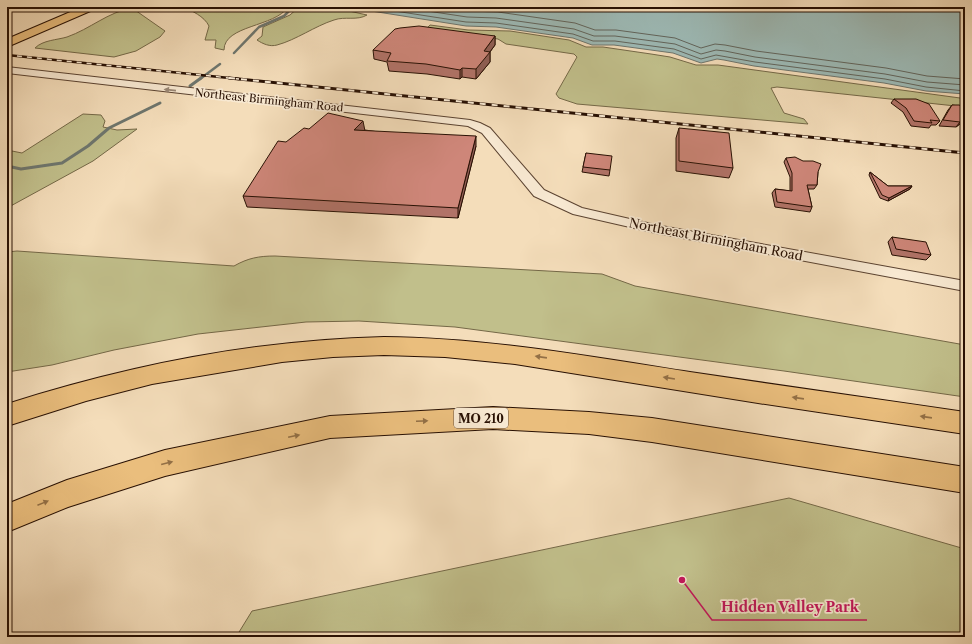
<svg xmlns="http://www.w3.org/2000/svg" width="972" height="644" font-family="'Libre Caslon Text',serif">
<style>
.green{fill:#c1bf8b;stroke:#746847}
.water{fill:#9dbab6;stroke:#6e766e}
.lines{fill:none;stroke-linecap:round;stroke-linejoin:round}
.shore{stroke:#62655c;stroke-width:1}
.stream-far1{stroke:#6e766e;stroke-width:2.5}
.stream{stroke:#6e766e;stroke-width:3}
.street-casing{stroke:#5b4331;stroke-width:2}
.highway-casing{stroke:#281003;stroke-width:2}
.street{fill:#f8e9d2;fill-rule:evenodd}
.highway{fill:#eabe7d;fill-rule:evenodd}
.rail-far1-casing{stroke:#281003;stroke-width:2.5}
.rail-casing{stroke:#281003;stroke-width:3}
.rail-far1{stroke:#f8e9d2;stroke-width:1.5;stroke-dasharray:5;stroke-linecap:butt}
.rail{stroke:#f8e9d2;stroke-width:2;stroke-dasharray:6;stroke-linecap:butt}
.wall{fill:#b17368;stroke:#281003}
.shaded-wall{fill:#905e55;stroke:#281003}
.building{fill:#ce8679;stroke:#281003}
.oneway{fill:#9a8775}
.oneway2{fill:#937046}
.labels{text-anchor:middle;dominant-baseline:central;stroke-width:3.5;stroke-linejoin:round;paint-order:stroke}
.far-street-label{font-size:11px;fill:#281003;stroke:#f8e9d2}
.shield{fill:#f8e9d2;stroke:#665141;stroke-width:1}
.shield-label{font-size:12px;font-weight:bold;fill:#281003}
.street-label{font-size:13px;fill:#281003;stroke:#f8e9d2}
.leader{fill:none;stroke:#c2185b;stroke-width:1.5}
.callout-dot{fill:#c2185b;stroke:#f8e9d2;stroke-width:1.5}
.callout-label{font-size:14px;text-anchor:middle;font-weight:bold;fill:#c2185b;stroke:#f8e9d2;stroke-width:3.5;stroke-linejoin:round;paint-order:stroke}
</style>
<rect width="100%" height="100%" fill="#f4ddba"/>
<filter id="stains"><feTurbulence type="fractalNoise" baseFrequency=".005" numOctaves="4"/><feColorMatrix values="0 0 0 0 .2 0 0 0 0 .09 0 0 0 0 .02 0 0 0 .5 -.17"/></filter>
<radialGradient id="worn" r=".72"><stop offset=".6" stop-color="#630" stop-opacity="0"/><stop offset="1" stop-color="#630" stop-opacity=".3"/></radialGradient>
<g class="green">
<path d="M183,7H288C275,27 224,25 224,50L215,48L216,40H205L209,26C204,16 192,11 183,7Z"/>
<path d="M299,7H331L367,15C357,21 345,16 334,20C315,26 296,40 277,45C270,47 263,44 257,40L262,36L263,27L290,15Z"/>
<path d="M132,8L165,31L160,37L136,51L114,57L35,48C43,40 57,40 67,37C90,29 108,12 132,8Z"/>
<polygon points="430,25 468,30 510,31 569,40 586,47 603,47 651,54 670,57 696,65 718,65 960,98 965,104 965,107 777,87 771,88 784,113 804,119 808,124 577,104 559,98 556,94 577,57 574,54 506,44 498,39 464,35 427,28"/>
<polygon points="83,114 101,115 105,121 103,127 117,130 137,129 93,161 7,208 7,150 22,153"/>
<path d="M17,251L234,266C248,258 259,256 275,256L602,274L635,286L965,345V397L784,371L455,327L359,321L306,322L198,334L114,350L52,365L7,372V252Z"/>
<polygon points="789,498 965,549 965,637 236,637 252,611"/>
</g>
<polygon class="water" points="346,7 965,7 965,94 926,91 884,83 754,66 724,60 717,59 701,63 673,53 614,45 592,45 573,38 496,27 466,26"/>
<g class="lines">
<g class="shore">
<polyline points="369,7 466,22 496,23 573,34 593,41 615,41 674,49 701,59 716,55 755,62 885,79 926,87 965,91"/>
<polyline points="401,7 467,17 496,18 574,29 594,36 615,36 675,44 701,54 716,50 725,51 755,57 885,74 927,82 965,85"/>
<polyline points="445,7 468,11 498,12 575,23 595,30 616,30 675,38 701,48 715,44 725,45 756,51 886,68 927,76 965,79"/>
</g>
<g class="stream-far1">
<polyline points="234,53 259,27 284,16 293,7"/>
<polyline points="200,79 220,64"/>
</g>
<g class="stream">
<polyline points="190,86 201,78"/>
<polyline points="7,166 21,169 62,163 88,146 109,128 160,103"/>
</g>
<g class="street-casing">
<polygon id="street" points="7,67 470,120 480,123 490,128 544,190 582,208 656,225 965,281 965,291 656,233 573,214 534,196 482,133 468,126 7,73"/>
</g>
<g class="highway-casing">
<g id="highway">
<polygon points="82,7 97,7 95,9 7,47 7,39"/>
<path d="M384,337C487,338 588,356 690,372C781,386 873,398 965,412V434L758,403L515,364L445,357L384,355L333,357L282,362L152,384L86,401L7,426V404C129,365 256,340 384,337Z"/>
<polygon points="493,407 589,412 652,418 965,467 965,493 652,442 589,434 493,429 330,438 165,476 68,507 7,532 7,504 67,480 165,450 330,416"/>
</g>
</g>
<use href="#street" class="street"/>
<use href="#highway" class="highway"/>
<g class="rail-far1-casing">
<polyline id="rail-far1" points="7,55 239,79"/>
</g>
<g class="rail-casing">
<polyline id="rail" points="229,78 965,153"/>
</g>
<use href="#rail-far1" class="rail-far1"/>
<use href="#rail" class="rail"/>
</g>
<g class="wall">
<polygon points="495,36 495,45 490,52 490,62 476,79 462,77 460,79 427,74 389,71 387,62 374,59 373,50"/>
<polygon points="894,99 940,121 936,125 931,125 929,128 911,126 903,112 891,103"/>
<polygon points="952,105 965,107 965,120 956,127 939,126 948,110"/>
<polygon points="679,128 733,168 729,178 676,171 676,138"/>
<polygon points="309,129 365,130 476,146 458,218 247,207 243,196"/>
<polygon points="586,153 610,170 609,176 582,172"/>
<polygon points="786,158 818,172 817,185 814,189 808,189 812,207 810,212 775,207 772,193 775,189 790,191 790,177 784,162"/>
<polygon points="870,172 888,186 912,186 910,189 888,201 880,198 869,175"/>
<polygon points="892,237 931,255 926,260 892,255 888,242"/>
</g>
<g class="shaded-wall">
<polygon points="495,36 495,45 489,53 490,52 490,62 476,79 476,69 484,51"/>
<polygon points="462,68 462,77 460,79 460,70"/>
<polygon points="965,118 965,120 956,127 960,122"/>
<polygon points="363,121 365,131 354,130"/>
<polygon points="476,136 476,146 458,218 458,208"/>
<polygon points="912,186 910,189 888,201 889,198"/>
</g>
<g class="building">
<polygon points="419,26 495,36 484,51 490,52 476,69 462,68 460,70 426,64 387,61 391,53 373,50 395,29 400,28"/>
<polygon points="894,99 916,99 929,104 940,121 930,120 932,123 914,121 906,108"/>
<polygon points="952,105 959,105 965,107 965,118 960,122 943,120"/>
<polygon points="328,113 363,121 354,130 476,136 458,208 243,196 278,141 286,142 304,128 309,129"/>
<polygon points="679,128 729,133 733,168 679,161"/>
<polygon points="586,153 612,156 610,170 583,167"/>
<polygon points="795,157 803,161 813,161 821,164 818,172 817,185 807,185 812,207 777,202 775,189 792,191 792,173 786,158"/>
<polygon points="870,172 888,186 912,186 889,198 882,195"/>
<polygon points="892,237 926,242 931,255 896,249"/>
</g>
<defs><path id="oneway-solid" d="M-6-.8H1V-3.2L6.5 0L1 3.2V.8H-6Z"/></defs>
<use class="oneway" href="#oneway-solid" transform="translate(170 90) rotate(-174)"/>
<g class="oneway2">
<use href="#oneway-solid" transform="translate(541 357) rotate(-172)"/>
<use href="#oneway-solid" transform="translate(669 378) rotate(-171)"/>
<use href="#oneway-solid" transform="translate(798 398) rotate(-172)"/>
<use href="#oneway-solid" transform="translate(926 417) rotate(-172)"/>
<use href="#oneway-solid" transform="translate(422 421) rotate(-3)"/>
<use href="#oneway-solid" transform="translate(294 436) rotate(-12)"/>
<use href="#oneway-solid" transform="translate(167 463) rotate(-14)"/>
<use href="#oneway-solid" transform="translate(43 503) rotate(-22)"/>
</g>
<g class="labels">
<g class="far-street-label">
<text transform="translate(269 100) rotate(6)">Northeast Birmingham Road</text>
</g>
<rect class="shield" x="454" y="408" width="54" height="20" rx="3"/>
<g class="shield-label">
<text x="481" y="418">MO 210</text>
</g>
<g class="street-label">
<text transform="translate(716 239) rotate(11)">Northeast Birmingham Road</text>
</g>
</g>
<path class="leader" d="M682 580L712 620H867"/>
<circle class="callout-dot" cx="682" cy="580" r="4"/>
<g class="callout-label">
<text x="790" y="612">Hidden Valley Park</text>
</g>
<rect width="972" height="644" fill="none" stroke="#f4ddba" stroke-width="24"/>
<rect x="8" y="8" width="956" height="628" fill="none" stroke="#281003" stroke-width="2"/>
<rect x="12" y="12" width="948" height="620" fill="none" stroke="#281003"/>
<rect width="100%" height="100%" filter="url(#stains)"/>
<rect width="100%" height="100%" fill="url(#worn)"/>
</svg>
